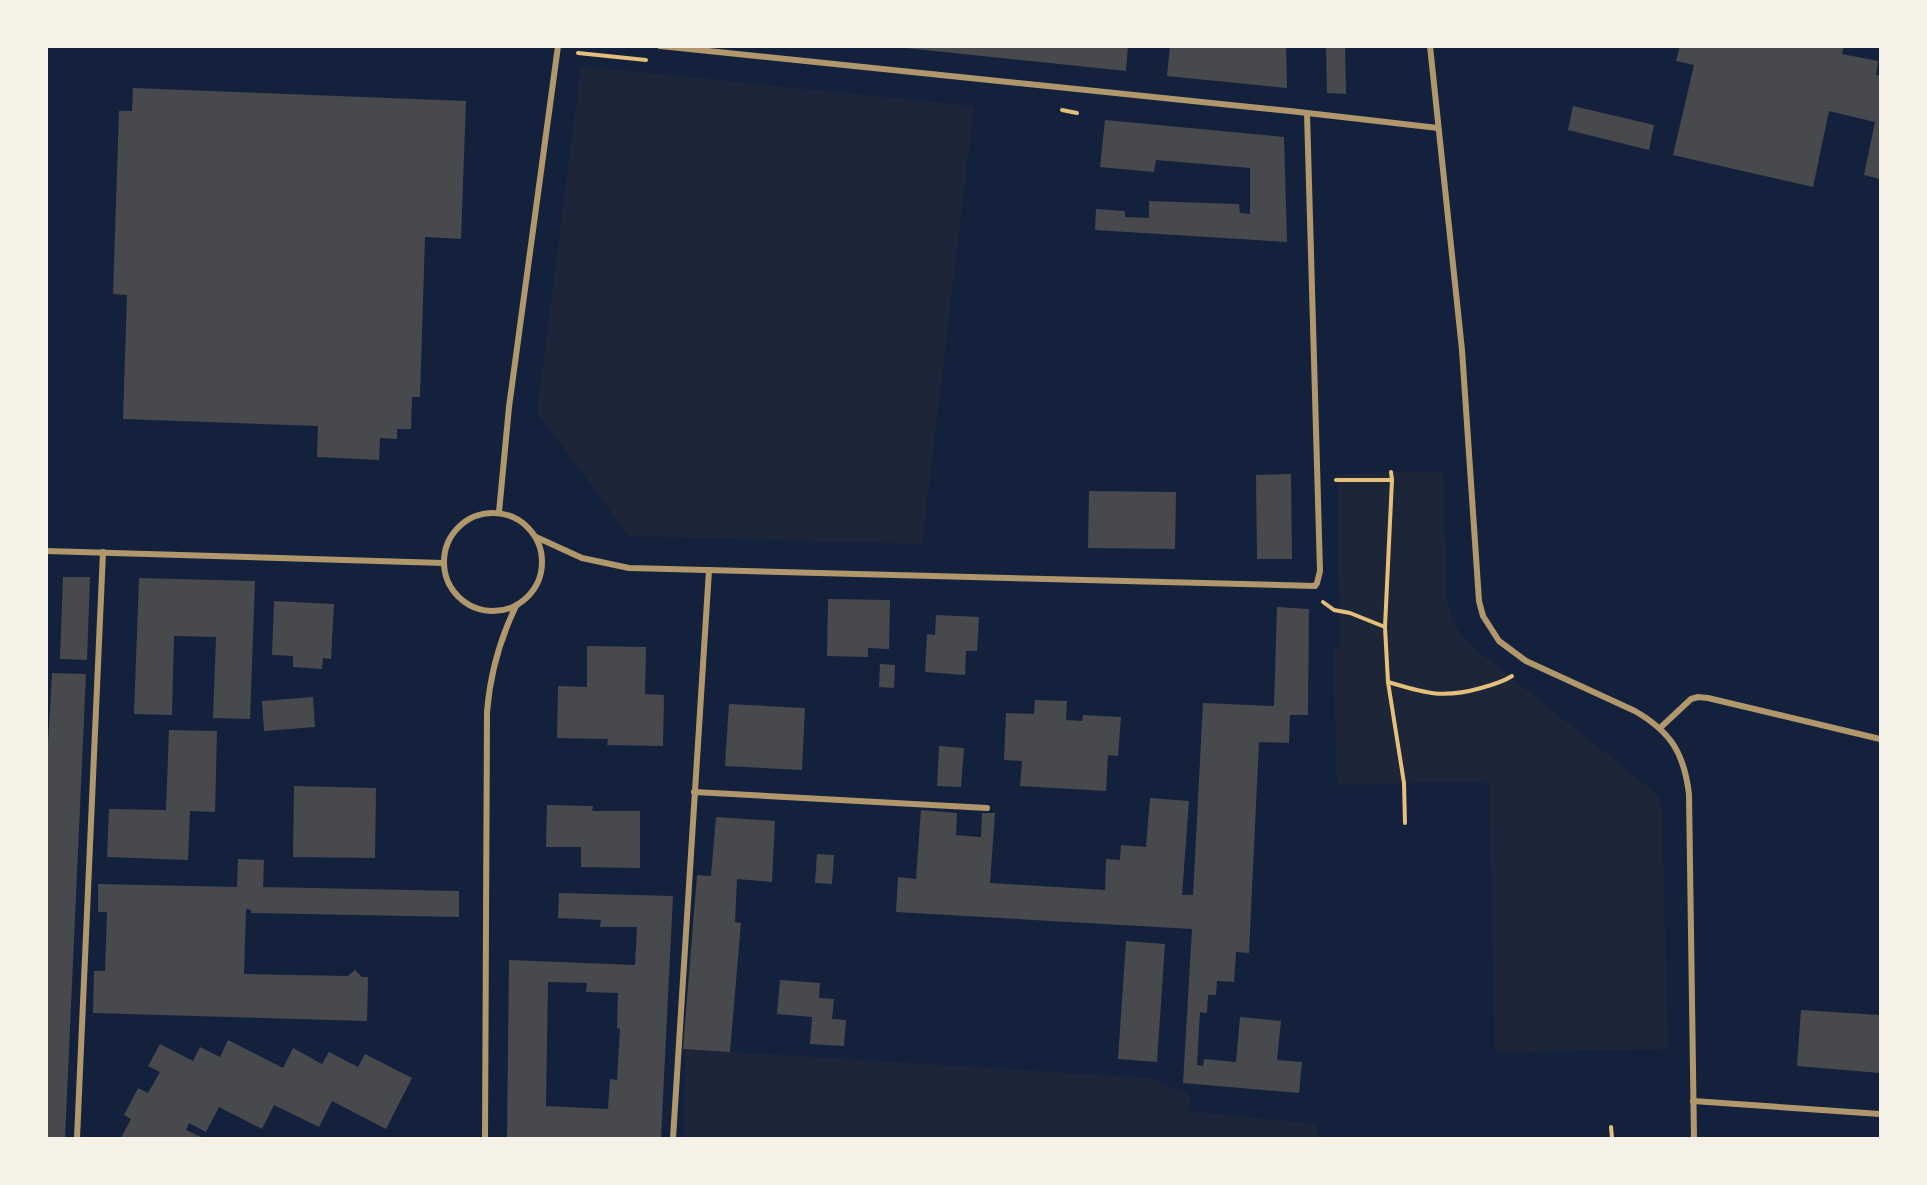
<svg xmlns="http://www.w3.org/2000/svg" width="1927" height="1185" font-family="'Exo 2',sans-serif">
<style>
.green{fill:#1d2539}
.building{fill:#48494c;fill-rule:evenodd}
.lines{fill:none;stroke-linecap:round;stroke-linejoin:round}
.path{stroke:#e5c07b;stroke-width:4}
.minor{stroke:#b1986c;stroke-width:6}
</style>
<rect width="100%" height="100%" fill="#14213d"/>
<g class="green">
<polygon points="581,66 974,106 922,544 629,536 537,412"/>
<path d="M1391,472H1443L1447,600C1451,623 1461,637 1479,652L1648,787L1660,799L1662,810L1668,1049L1495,1053L1489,781L1337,785L1333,649L1340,648L1337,474Z"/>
<polygon points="685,1049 1150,1078 1190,1095 1188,1111 1317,1124 1317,1138 684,1138"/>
</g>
<g class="building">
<polygon points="906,46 1128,46 1126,71 906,48"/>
<polygon points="1170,46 1286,46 1287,88 1167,76"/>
<polygon points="1326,46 1345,46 1346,94 1327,93"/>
<polygon points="1680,46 1844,46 1842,54 1878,61 1876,75 1880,76 1880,179 1864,175 1875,122 1829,111 1813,187 1673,155 1694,65 1676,61"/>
<polygon points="133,88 466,101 461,239 425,237 420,397 412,397 411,429 397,429 397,439 380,438 379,460 317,457 318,426 123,419 127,295 113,294 119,111 132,111"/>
<polygon points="1573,106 1654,125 1649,150 1568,130"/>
<polygon points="1105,120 1284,137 1287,242 1095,230 1096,209 1125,211 1125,217 1149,218 1149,201 1239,204 1240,213 1250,214 1250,168 1156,160 1154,172 1100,167"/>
<polygon points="1291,474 1292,559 1257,559 1256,475"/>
<polygon points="1089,491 1176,492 1175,549 1088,548"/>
<polygon points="63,577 90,577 87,660 60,659"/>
<polygon points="139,578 255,581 250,719 213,718 216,637 174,636 172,715 134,714"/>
<polygon points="828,599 890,600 889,649 868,648 868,657 827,656"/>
<polygon points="274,601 334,604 331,659 323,658 322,669 293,667 293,656 272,655"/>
<polygon points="1277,607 1309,609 1308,715 1290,715 1289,743 1259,742 1249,953 1236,952 1234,982 1217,981 1216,995 1208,995 1207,1013 1200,1012 1197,1065 1203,1066 1204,1059 1236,1062 1240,1017 1281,1021 1277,1060 1302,1062 1299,1093 1183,1083 1192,929 896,912 898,877 916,879 921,810 957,813 956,835 978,837 981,837 982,813 995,813 990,883 1105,890 1106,859 1120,860 1121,845 1146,847 1150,798 1189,801 1182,895 1193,895 1203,703 1274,706"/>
<polygon points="936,615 979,617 977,651 966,651 965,675 925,672 927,634 935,635"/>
<polygon points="587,646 646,647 645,694 664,695 663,746 607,745 608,739 557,738 558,686 587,687"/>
<polygon points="880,664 895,665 894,688 879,687"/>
<polygon points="52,673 86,674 65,1138 46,1138 46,781"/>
<polygon points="313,697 315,727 264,731 262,701"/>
<polygon points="1035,700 1067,701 1066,720 1082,721 1083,715 1121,717 1118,756 1108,755 1106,791 1020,786 1022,761 1004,760 1006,713 1034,714"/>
<polygon points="729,704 805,708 802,770 725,766"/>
<polygon points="169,730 217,731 215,812 190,811 188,860 107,857 109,809 166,810"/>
<polygon points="939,746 964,748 961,787 937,786"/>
<polygon points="294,786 376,788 375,858 293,857"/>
<polygon points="547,805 593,806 592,811 640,811 640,868 581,867 581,847 546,847"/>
<polygon points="716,817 775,821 772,882 737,879 735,922 741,923 730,1052 683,1049 697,875 711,876"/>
<polygon points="817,854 834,855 832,884 815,883"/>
<polygon points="238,859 264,860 263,887 459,891 459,917 251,913 251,910 246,909 244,974 348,976 355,970 362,977 368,977 367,1021 93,1013 94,971 105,971 107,912 98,912 98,884 237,887"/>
<path d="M559,893L673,896L661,1138H507L509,960L635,965L637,927H600L601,920L558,918ZM548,982L587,983L586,992L618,993L617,1028L620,1029L617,1080L610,1079L608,1109L546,1106Z"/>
<polygon points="1126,941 1165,944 1157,1062 1118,1059"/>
<polygon points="780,980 820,983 819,998 834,999 832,1019 846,1020 844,1046 810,1044 812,1017 777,1014"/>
<polygon points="1801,1010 1880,1015 1880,1073 1797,1066"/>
<polygon points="228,1040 283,1068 293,1048 322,1064 329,1052 358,1067 365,1054 412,1078 386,1129 332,1101 319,1127 274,1105 262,1129 219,1107 206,1132 189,1123 186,1130 203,1138 121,1138 131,1119 124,1115 138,1088 148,1093 160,1072 148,1066 160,1044 193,1061 200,1047 220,1057"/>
</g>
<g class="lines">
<g class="path">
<polyline points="578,53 646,60"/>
<polyline points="1062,110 1077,113"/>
<polyline points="1391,472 1392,480 1385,627 1388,682 1404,783 1405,823"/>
<polyline points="1336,480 1392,480"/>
<polyline points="1323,602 1334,610 1350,613 1385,627"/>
<path d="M1388,682C1425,693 1442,699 1481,688C1492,685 1503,682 1512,676"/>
<polyline points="1611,1127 1612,1138"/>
</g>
<g class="minor">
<polyline points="660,46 1290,111 1438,128"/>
<path d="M1430,46L1462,350L1479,601L1483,616L1499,641L1526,661L1635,711C1671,732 1684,753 1689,794L1694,1138"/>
<polyline points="499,512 509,407 558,46"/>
<circle cx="493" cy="562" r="49"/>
<polyline points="536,537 582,558 629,568 1315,586 1317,583 1320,571 1307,113"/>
<polyline points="46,551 443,563"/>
<polyline points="1660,728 1691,699 1698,697 1708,698 1880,739"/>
<polyline points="694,792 987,808"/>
<polyline points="1693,1101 1880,1114"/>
<polyline points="77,1138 103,552"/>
<path d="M485,1138L487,712C490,674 499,641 516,606"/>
<polyline points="673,1138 709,570"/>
</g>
</g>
<rect width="1927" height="1185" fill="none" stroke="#f6f1e7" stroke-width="96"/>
</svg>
